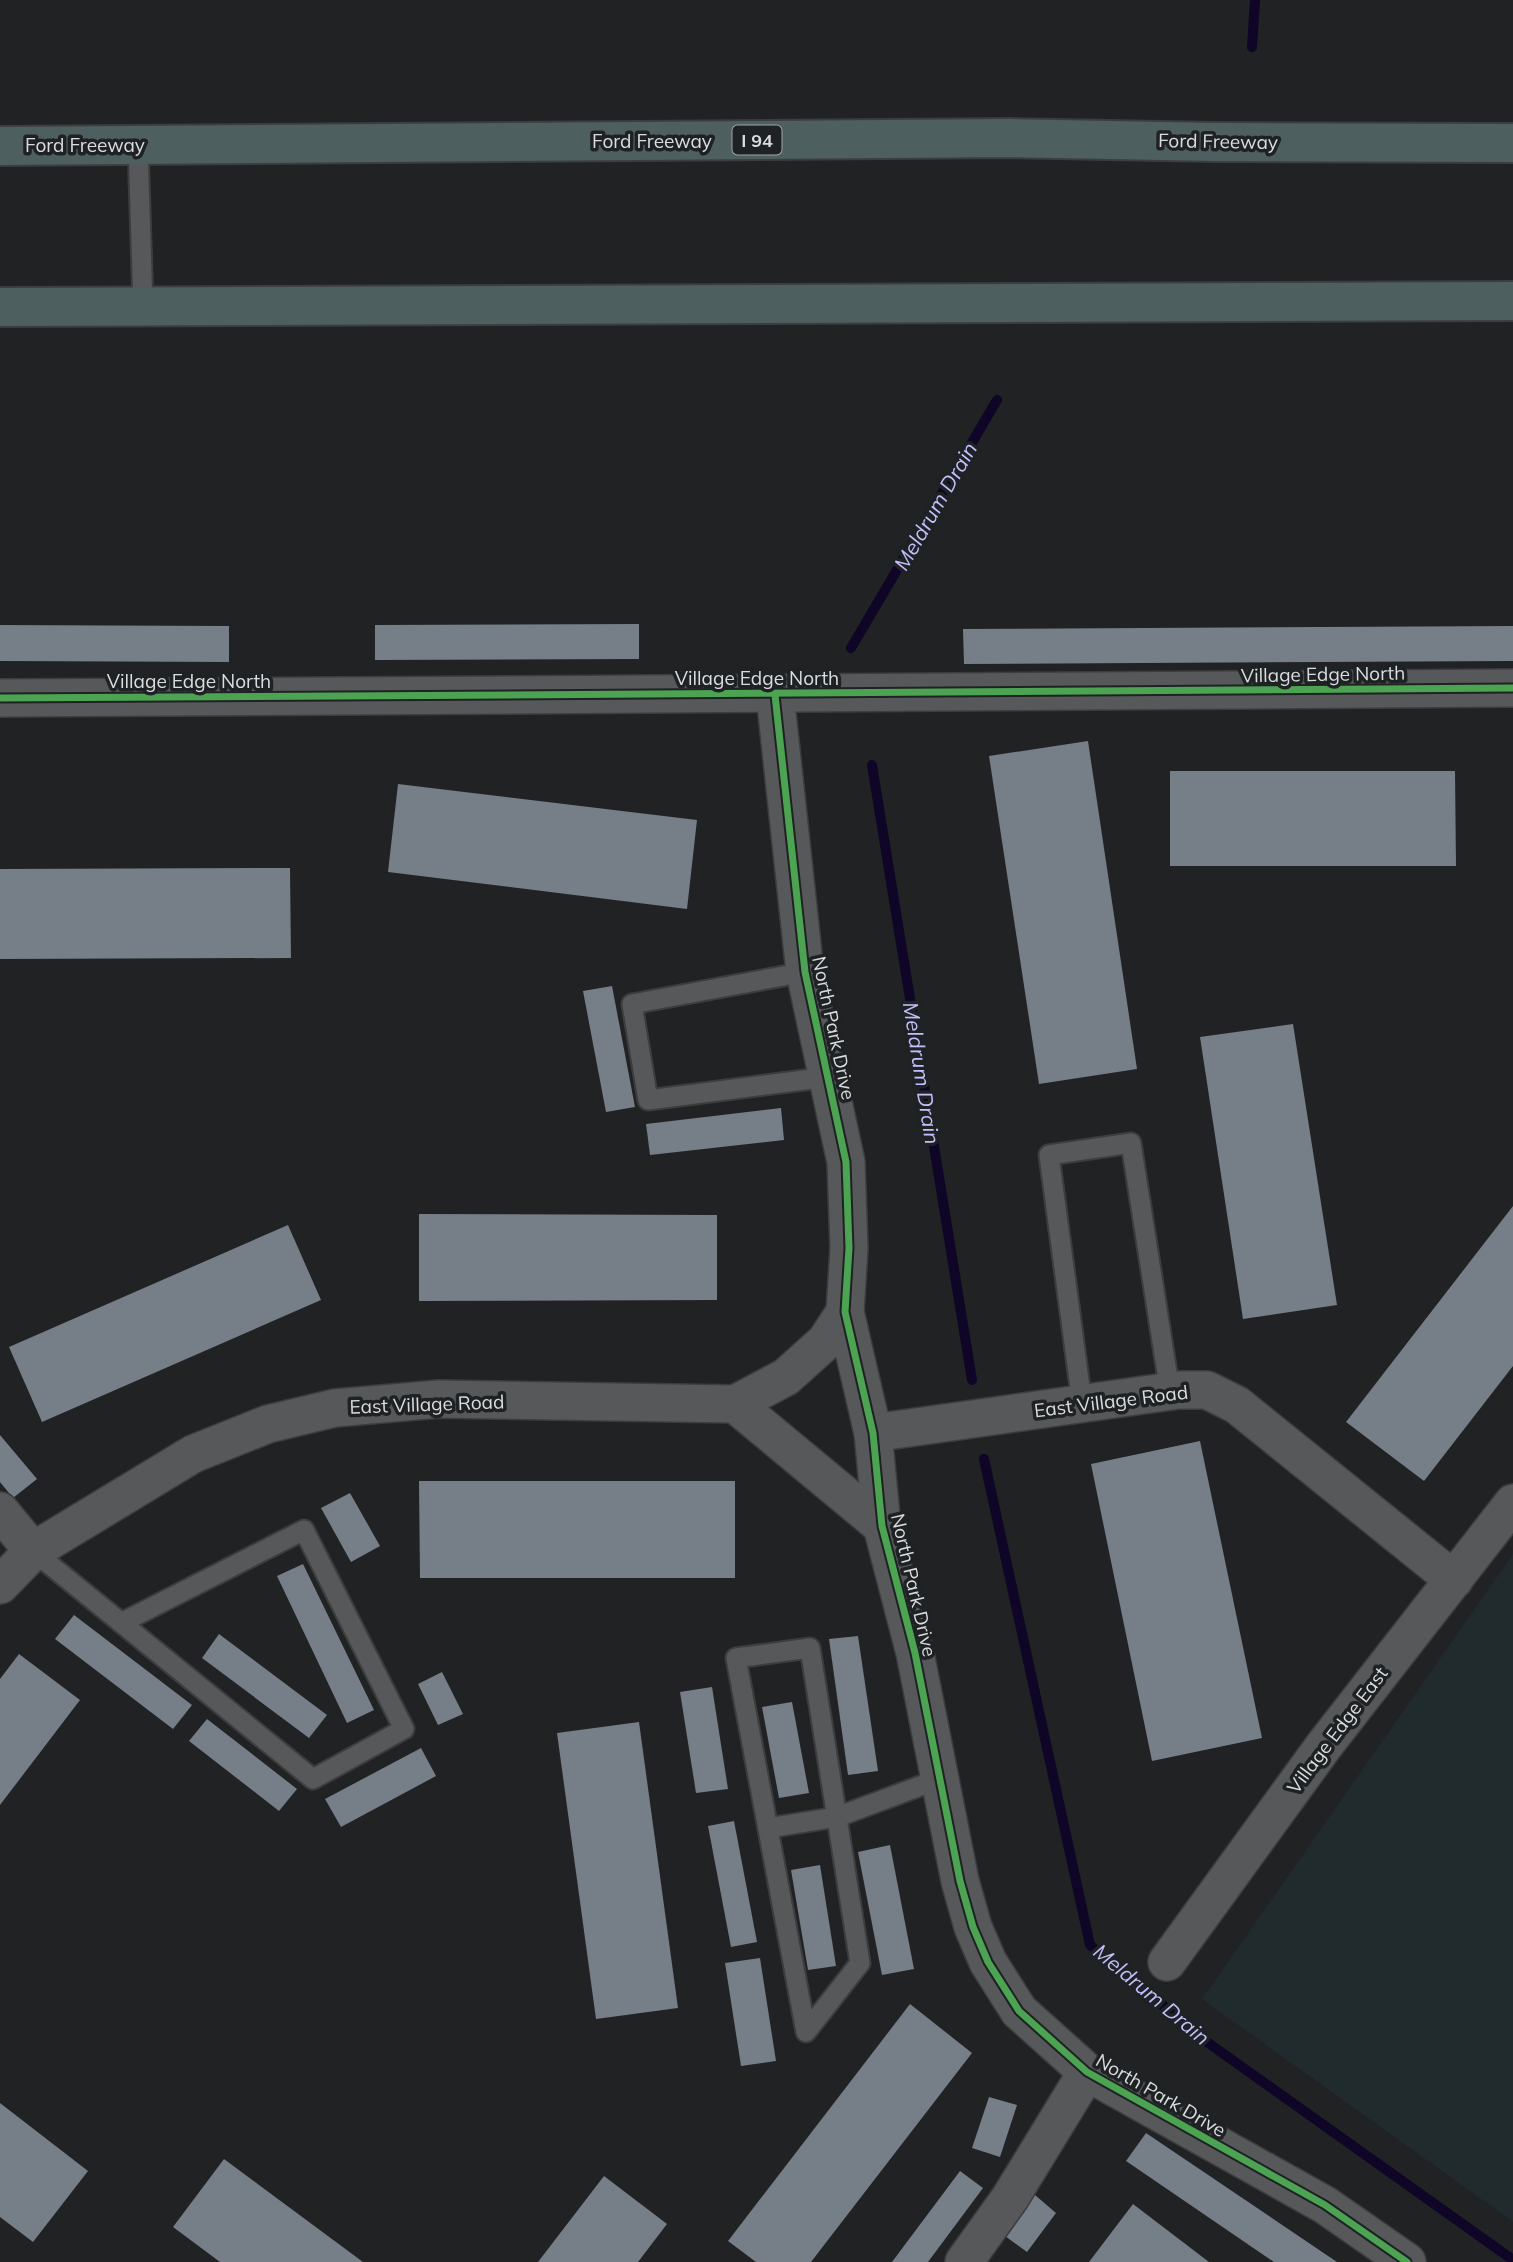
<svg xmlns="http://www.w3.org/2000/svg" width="1513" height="2262" font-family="Mulish,sans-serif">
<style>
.built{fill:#212b2d}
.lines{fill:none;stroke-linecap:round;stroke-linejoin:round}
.stream{stroke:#0e0527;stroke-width:10}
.building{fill:#767e87}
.service-casing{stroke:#3c3d3e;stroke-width:23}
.minor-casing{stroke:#3c3d3e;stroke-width:40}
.motorway-casing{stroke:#3c3d3e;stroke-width:42}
.service{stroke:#565859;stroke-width:19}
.minor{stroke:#565859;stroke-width:37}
.motorway{stroke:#4e5f5f;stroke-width:38}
.cycleway-casing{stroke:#1f2224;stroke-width:11}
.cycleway{stroke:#4ca352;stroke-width:7}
.labels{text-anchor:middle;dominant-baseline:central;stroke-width:7;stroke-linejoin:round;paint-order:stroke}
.shield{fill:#1f2224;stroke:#a2a4a6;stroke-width:2}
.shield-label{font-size:18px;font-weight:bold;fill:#dadcdd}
.street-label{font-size:19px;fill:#dadcdd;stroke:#1f2224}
.water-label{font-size:21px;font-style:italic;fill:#c4bffb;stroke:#1f2224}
</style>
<rect width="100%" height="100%" fill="#202223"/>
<polygon class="built" points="1513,1554 1513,2222 1202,1999"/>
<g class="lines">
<g class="stream">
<polyline points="1252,47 1255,0"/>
<polyline points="851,648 997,400"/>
<polyline points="872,765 972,1380"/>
<polyline points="984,1459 1090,1945 1207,2042 1513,2260"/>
</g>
</g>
<g class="building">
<polygon points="639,624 639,659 375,660 375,625"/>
<polygon points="0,625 229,626 229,662 0,661"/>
<polygon points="1513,626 1513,661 964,664 963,629"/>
<polygon points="1088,741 1137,1069 1039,1084 989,756"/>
<polygon points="1170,771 1455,771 1456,866 1170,866"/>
<polygon points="398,784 697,820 687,909 388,872"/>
<polygon points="290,868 291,958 0,959 0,869"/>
<polygon points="612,986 635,1107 606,1112 583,991"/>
<polygon points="1293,1024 1337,1305 1243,1319 1200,1037"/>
<polygon points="781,1108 784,1140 650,1155 646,1124"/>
<polygon points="1513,1206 1513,1366 1424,1481 1346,1422"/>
<polygon points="419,1214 717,1215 717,1300 419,1301"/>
<polygon points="288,1225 321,1300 42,1422 9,1347"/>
<polygon points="0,1435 37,1479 13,1498 0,1482"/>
<polygon points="1200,1441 1262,1738 1152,1761 1091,1464"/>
<polygon points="419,1481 735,1481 735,1578 420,1578"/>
<polygon points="350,1493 380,1546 351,1562 321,1508"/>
<polygon points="303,1564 374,1710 347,1723 277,1576"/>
<polygon points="74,1615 192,1705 173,1729 55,1639"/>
<polygon points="219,1634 327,1715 309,1738 202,1658"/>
<polygon points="858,1636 878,1771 848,1775 829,1639"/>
<polygon points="19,1654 80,1700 0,1805 0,1679"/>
<polygon points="442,1672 463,1714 438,1725 418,1684"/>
<polygon points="712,1687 728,1789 696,1793 680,1692"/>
<polygon points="792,1702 809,1793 779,1798 762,1707"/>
<polygon points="207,1719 297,1789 279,1811 189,1741"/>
<polygon points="639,1722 678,2008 596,2019 557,1733"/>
<polygon points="421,1748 436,1776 341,1827 325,1799"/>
<polygon points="734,1821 757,1942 731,1947 708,1826"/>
<polygon points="890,1845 914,1969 882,1975 858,1852"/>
<polygon points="820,1865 836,1966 808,1970 791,1870"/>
<polygon points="760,1958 776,2061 741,2066 725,1963"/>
<polygon points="910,2004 972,2053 811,2262 756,2262 728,2241"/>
<polygon points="989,2097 1017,2105 1000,2157 972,2148"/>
<polygon points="0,2103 88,2171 33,2242 0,2217"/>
<polygon points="1146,2133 1337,2262 1274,2262 1126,2161"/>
<polygon points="224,2159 363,2262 220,2262 173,2227"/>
<polygon points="960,2171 983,2188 928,2262 892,2262"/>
<polygon points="604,2176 667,2224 638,2262 538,2262"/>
<polygon points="1035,2195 1056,2213 1027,2252 1005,2236"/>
<polygon points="1133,2204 1209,2262 1089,2262"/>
</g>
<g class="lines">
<g class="service-casing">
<g id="service">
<polyline points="138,145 143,306"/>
<polyline points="805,972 632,1004 648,1100 828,1077"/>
<polyline points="1082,1403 1049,1155 1131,1143 1170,1392"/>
<polyline points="33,1551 313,1779 404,1729 304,1530 121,1623"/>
<polygon points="810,1648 860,1963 806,2032 736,1658"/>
<polyline points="768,1828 837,1817 939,1779"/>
</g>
</g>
<g class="minor-casing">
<g id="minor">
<polyline points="775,695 805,972 846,1162 849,1248 845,1312 873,1433 882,1526 915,1653 960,1881 973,1927 988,1962 1019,2011 1087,2072 1325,2205 1407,2262"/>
<path d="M0,698C504,694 1009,693 1513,688"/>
<polyline points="735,1404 786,1377 826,1341 845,1312"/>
<polyline points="873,1433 1179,1390 1207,1390 1237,1405 1454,1580"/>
<polyline points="0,1511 33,1551"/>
<polyline points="0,1585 33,1551 193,1454 268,1424 335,1408 439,1399 735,1404 882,1526"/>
<polyline points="1167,1962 1323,1747 1513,1503"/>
<polyline points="964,2262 1010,2198 1087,2072"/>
</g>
</g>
<g class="motorway-casing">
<g id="motorway">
<polyline points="0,146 1009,138 1215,142 1513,143"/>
<polyline points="0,307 1513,301"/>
</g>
</g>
<use href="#service" class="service"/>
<use href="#minor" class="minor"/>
<use href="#motorway" class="motorway"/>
<g class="cycleway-casing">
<g id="cycleway">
<polyline points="775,695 805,972 846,1162 849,1248 845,1312 873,1433 882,1526 915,1653 960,1881 973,1927 988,1962 1019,2011 1087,2072 1325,2205 1407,2262"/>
<path d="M0,698C504,694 1009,693 1513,688"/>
</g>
</g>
<use href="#cycleway" class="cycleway"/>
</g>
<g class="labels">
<rect class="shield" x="732.5" y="125.5" width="49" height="29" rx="5"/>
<g class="shield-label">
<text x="757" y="140">I 94</text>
</g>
<g class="street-label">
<text x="652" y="141">Ford Freeway</text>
<text transform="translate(1218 141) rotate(1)">Ford Freeway</text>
<text x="85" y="145">Ford Freeway</text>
<text transform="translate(1323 674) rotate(-1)">Village Edge North</text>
<text x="757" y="678">Village Edge North</text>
<text x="189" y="681">Village Edge North</text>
<text transform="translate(834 1028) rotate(78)">North Park Drive</text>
<text transform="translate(1111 1401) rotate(-7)">East Village Road</text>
<text transform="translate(427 1404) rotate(-2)">East Village Road</text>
<text transform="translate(914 1585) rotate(77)">North Park Drive</text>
<text transform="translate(1337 1730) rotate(-53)">Village Edge East</text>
<text transform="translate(1161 2095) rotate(30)">North Park Drive</text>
</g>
<g class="water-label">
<text transform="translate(935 506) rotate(-60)">Meldrum Drain</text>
<text transform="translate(922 1073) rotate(81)">Meldrum Drain</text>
<text transform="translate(1152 1994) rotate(40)">Meldrum Drain</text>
</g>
</g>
</svg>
